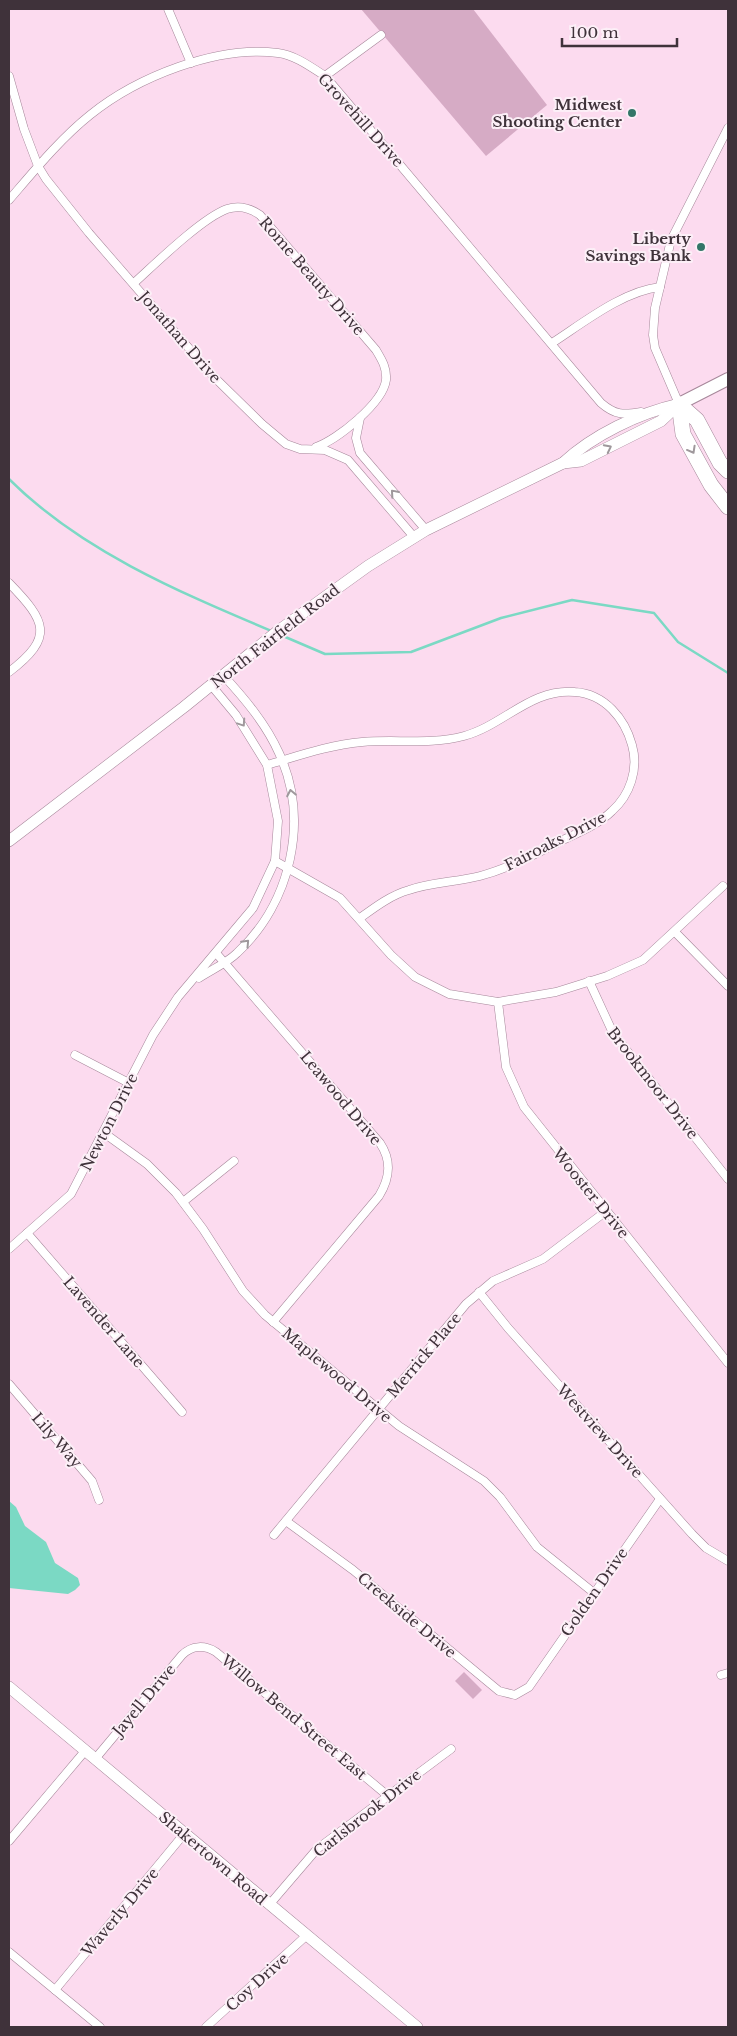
<svg xmlns="http://www.w3.org/2000/svg" width="737" height="2036" font-family="'Libre Baskerville',serif">
<style>
.green{fill:#d6abc5}
.water{fill:#7bd9c4}
.lines{fill:none;stroke-linecap:round;stroke-linejoin:round}
.stream{stroke:#7bd9c4;stroke-width:2.5}
.street-casing{stroke:#a6879a;stroke-width:9}
.secondary-casing{stroke:#a6879a;stroke-width:12}
.primary-casing{stroke:#a6879a;stroke-width:14}
.highway-casing{stroke:#a6879a;stroke-width:16}
.street{stroke:#fff;stroke-width:8}
.secondary{stroke:#fff;stroke-width:11}
.primary{stroke:#fff;stroke-width:12}
.highway{stroke:#fff;stroke-width:15}
.oneway{stroke:#9f989c}
.poi-dot{fill:#337668;stroke:#fceff7;stroke-width:2}
.labels{text-anchor:middle;dominant-baseline:central;stroke-width:4;stroke-linejoin:round;paint-order:stroke}
.poi-label{font-size:15px;font-weight:bold;fill:#3f323a;stroke:#fceff7;text-anchor:end}
.street-label{font-size:15px;fill:#3f323a;stroke:#fceff7}
</style>
<rect width="100%" height="100%" fill="#fcdbef"/>
<g class="green">
<polygon points="361,9 473,9 547,105 486,156"/>
<polygon points="464,1672 482,1690 473,1699 455,1681"/>
</g>
<polygon class="water" points="9,1501 16,1507 25,1526 46,1542 55,1563 78,1578 80,1585 75,1590 68,1594 9,1588"/>
<g class="lines">
<g class="stream">
<path d="M9,479C80,550 177,591 269,630"/>
<polyline points="283,636 325,654 411,652 501,618 572,600 654,613 678,642 728,673"/>
</g>
<g class="street-casing">
<g id="street">
<polyline points="168,9 191,63"/>
<polyline points="9,76 24,129 38,166 46,179 89,233 213,376 262,424 286,444 300,449 325,450 348,460 414,537"/>
<polyline points="325,76 381,35"/>
<path d="M9,200C34,171 60,139 90,115C137,77 217,45 278,53C295,55 311,67 325,76L601,403C615,415 623,415 641,412"/>
<path d="M134,283C155,264 202,218 227,209C239,205 250,208 260,215L376,350C382,360 387,368 386,380C383,403 337,440 316,447"/>
<path d="M552,343C583,323 623,291 660,287"/>
<polyline points="679,404 655,348 653,335 655,308 671,240 728,128"/>
<polyline points="360,418 356,438 360,453 426,530"/>
<path d="M9,583C46,621 55,637 9,672"/>
<path d="M267,765C298,756 329,745 362,742C396,739 430,745 464,736C504,725 531,688 575,692C605,694 625,719 632,745C639,769 630,795 612,811C599,824 580,832 563,840C536,854 509,868 480,876C457,882 432,882 409,890C391,895 375,907 360,918"/>
<polyline points="275,861 340,898 391,955 415,977 449,994 498,1002 556,992 607,976 643,960 723,886"/>
<polyline points="675,932 728,986"/>
<path d="M216,953L380,1143C392,1161 390,1178 379,1196L273,1322"/>
<path d="M199,978C211,970 227,963 237,953C291,903 310,820 279,753C266,724 245,699 223,675"/>
<polyline points="589,981 613,1033 728,1179"/>
<polyline points="498,1002 506,1067 524,1107 728,1363"/>
<polyline points="75,1055 129,1083"/>
<polyline points="104,1133 147,1164 176,1193 203,1229 243,1291 265,1315 399,1426 484,1481 500,1497 537,1547 594,1593"/>
<polyline points="183,1202 234,1161"/>
<polyline points="27,1233 182,1412"/>
<polyline points="9,1249 71,1194 153,1035 178,997 253,908 275,861 278,821 267,765 236,715 211,685"/>
<polyline points="479,1292 508,1328 692,1534 706,1548 728,1561"/>
<polyline points="9,1384 92,1481 99,1500"/>
<polyline points="286,1521 353,1570 499,1691 515,1695 529,1687 660,1499"/>
<polyline points="274,1535 466,1304 493,1281 543,1259 605,1212"/>
<polyline points="721,1675 728,1673"/>
<path d="M95,1759L182,1655C192,1645 205,1645 216,1652L388,1796"/>
<polyline points="9,1841 85,1751"/>
<polyline points="269,1905 317,1849 451,1749"/>
<polyline points="9,1952 100,2027"/>
<polyline points="55,1990 184,1834"/>
<polyline points="206,2027 306,1936"/>
</g>
</g>
<g class="secondary-casing">
<g id="secondary">
<polyline points="563,463 581,461 661,421 679,404"/>
<path d="M9,841L184,707L278,631L368,566L426,530L563,463C593,435 639,413 679,404"/>
<polyline points="9,1687 417,2027"/>
</g>
</g>
<g class="primary-casing">
<polyline id="primary" points="679,404 728,379"/>
</g>
<g class="highway-casing">
<g id="highway">
<polyline points="679,404 683,434 711,485 728,507"/>
<polyline points="679,404 697,420 720,463 728,471"/>
</g>
</g>
<use href="#street" class="street"/>
<use href="#secondary" class="secondary"/>
<use href="#primary" class="primary"/>
<use href="#highway" class="highway"/>
</g>
<defs><path id="oneway-chevron" d="M-2-3.5L2.5 0L-2 3.5" fill="none" stroke-width="1.6" stroke-linecap="round" stroke-linejoin="round" transform="scale(1.25)"/></defs>
<g class="oneway">
<use href="#oneway-chevron" transform="translate(608 448) rotate(-27)"/>
<use href="#oneway-chevron" transform="translate(692 450) rotate(61)"/>
<use href="#oneway-chevron" transform="translate(394 493) rotate(-131)"/>
<use href="#oneway-chevron" transform="translate(242 723) rotate(56)"/>
<use href="#oneway-chevron" transform="translate(291 793) rotate(-101)"/>
<use href="#oneway-chevron" transform="translate(246 943) rotate(-47)"/>
</g>
<g class="poi-dot">
<circle cx="632" cy="113" r="5"/>
<circle cx="701" cy="247" r="5"/>
</g>
<g class="labels">
<g class="poi-label">
<text x="622" y="104">Midwest<tspan x="622" dy="17">Shooting Center</tspan></text>
<text x="691" y="238">Liberty<tspan x="691" dy="17">Savings Bank</tspan></text>
</g>
<g class="street-label">
<text transform="translate(361 120) rotate(48)">Grovehill Drive</text>
<text transform="translate(312 276) rotate(49)">Rome Beauty Drive</text>
<text transform="translate(180 337) rotate(49)">Jonathan Drive</text>
<text transform="translate(275 636) rotate(-38)">North Fairfield Road</text>
<text transform="translate(555 841) rotate(-27)">Fairoaks Drive</text>
<text transform="translate(653 1083) rotate(52)">Brookmoor Drive</text>
<text transform="translate(341 1098) rotate(50)">Leawood Drive</text>
<text transform="translate(109 1122) rotate(-63)">Newton Drive</text>
<text transform="translate(591 1193) rotate(51)">Wooster Drive</text>
<text transform="translate(104 1322) rotate(49)">Lavender Lane</text>
<text transform="translate(424 1355) rotate(-50)">Merrick Place</text>
<text transform="translate(337 1375) rotate(40)">Maplewood Drive</text>
<text transform="translate(600 1431) rotate(48)">Westview Drive</text>
<text transform="translate(57 1440) rotate(49)">Lily Way</text>
<text transform="translate(594 1592) rotate(-55)">Golden Drive</text>
<text transform="translate(407 1615) rotate(40)">Creekside Drive</text>
<text transform="translate(144 1700) rotate(-50)">Jayell Drive</text>
<text transform="translate(294 1717) rotate(40)">Willow Bend Street East</text>
<text transform="translate(367 1813) rotate(-38)">Carlsbrook Drive</text>
<text transform="translate(213 1858) rotate(40)">Shakertown Road</text>
<text transform="translate(120 1912) rotate(-50)">Waverly Drive</text>
<text transform="translate(257 1982) rotate(-42)">Coy Drive</text>
</g>
</g>
<rect width="737" height="2036" fill="none" stroke="#3f323a" stroke-width="20"/>
<path d="M562 38v8h115v-8" fill="none" stroke="#3f323a" stroke-width="2.5"/>
<text x="570" y="38" font-size="15" fill="#3f323a" stroke="#fceff7" stroke-width="4" paint-order="stroke">100 m</text>
</svg>
